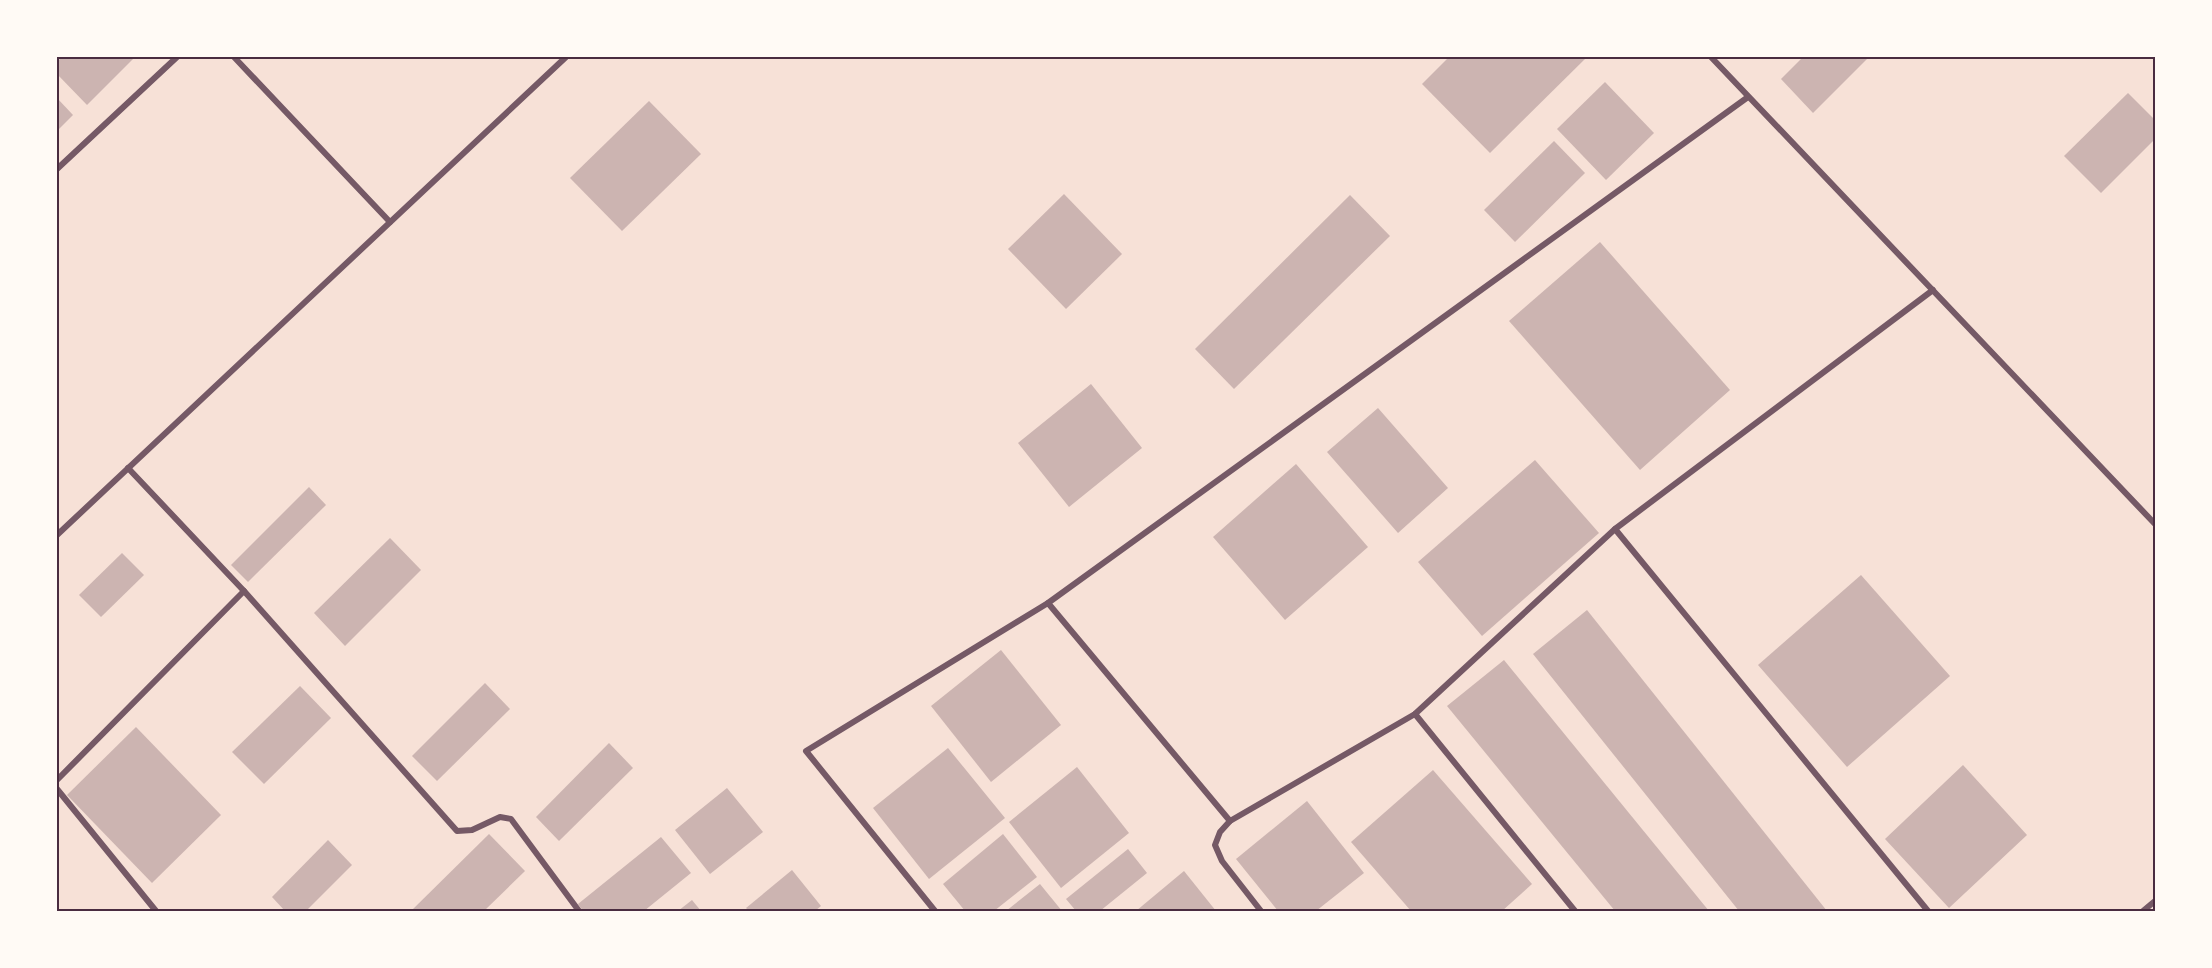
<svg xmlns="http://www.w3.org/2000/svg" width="2212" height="968" font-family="Rubik,sans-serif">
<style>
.building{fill:#ccb4b1}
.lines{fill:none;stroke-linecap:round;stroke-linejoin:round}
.minor{stroke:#755966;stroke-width:6}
.neatline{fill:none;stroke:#4a2c40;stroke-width:2}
</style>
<rect width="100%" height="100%" fill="#f7e1d7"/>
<g class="building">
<polygon points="62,57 135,57 87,105 57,74 57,62"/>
<polygon points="1449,57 1587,57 1490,153 1422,84"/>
<polygon points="1803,57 1869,57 1813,113 1781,79"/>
<polygon points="1605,82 1654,133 1606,180 1557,129"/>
<polygon points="2128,93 2155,120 2155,139 2101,193 2064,156"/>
<polygon points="57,98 73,115 57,131"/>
<polygon points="649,101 701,154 622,231 570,178"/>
<polygon points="1554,141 1585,173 1515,242 1484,210"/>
<polygon points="1064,194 1122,254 1066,309 1008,249"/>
<polygon points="1350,195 1390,236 1234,389 1195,349"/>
<polygon points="1600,242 1730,390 1640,470 1509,321"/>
<polygon points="1091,384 1142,448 1069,507 1018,443"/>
<polygon points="1378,408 1448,488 1398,533 1327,452"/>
<polygon points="1535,460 1599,533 1482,636 1418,562"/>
<polygon points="1296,464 1368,547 1285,620 1213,537"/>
<polygon points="309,487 326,505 248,582 231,565"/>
<polygon points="390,538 421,570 345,646 314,613"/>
<polygon points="122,553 144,575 101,617 79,595"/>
<polygon points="1861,575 1950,676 1847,767 1758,665"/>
<polygon points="1587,610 1827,911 1739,911 1533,654"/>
<polygon points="1001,650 1061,725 991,782 931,706"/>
<polygon points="1504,660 1709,911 1615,911 1447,706"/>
<polygon points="485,683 510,709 437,781 412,756"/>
<polygon points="300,686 331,718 264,784 232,752"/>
<polygon points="136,727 221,815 152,883 67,795"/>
<polygon points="609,743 633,768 559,841 536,817"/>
<polygon points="948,748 1005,818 929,879 873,808"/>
<polygon points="1963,765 2027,835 1949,908 1885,839"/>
<polygon points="1077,767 1129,833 1061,888 1009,822"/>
<polygon points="1433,770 1532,884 1502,911 1411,911 1351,842"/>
<polygon points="727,788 763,832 710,874 675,830"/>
<polygon points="1307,801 1364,873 1316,911 1278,911 1236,859"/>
<polygon points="489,834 525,871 484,911 411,911"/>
<polygon points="1003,834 1037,877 994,911 965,911 943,884"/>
<polygon points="661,837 691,873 644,911 583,911 578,904"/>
<polygon points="328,840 352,865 306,911 285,911 272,897"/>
<polygon points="1128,849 1147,873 1100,911 1076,911 1066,899"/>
<polygon points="792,870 821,906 815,911 749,911 746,908"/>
<polygon points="1184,871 1216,911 1136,911"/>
<polygon points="1040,884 1062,911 1006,911"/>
<polygon points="692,900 701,911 678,911"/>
</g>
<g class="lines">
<g class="minor">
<polyline points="234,57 390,222"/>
<polyline points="1711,57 2155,524"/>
<polyline points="57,169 177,57"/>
<polyline points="1615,529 1928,911"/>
<polyline points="57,535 566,57"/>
<polyline points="244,591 457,831 472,830 500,817 511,819 579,911"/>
<polyline points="1048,603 1748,97"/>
<polyline points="1415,714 1575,911"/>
<polyline points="57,780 244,591 128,468"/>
<polyline points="57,789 156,911"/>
<polyline points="935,911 806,751 1048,603 1230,821"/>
<polyline points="1261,911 1222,861 1215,845 1220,832 1230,821 1415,714 1615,529 1933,290"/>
<polyline points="2143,911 2155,901"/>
</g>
</g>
<rect width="2212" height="968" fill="none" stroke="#fffaf5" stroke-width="117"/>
<rect x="58" y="58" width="2096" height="852" class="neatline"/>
</svg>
